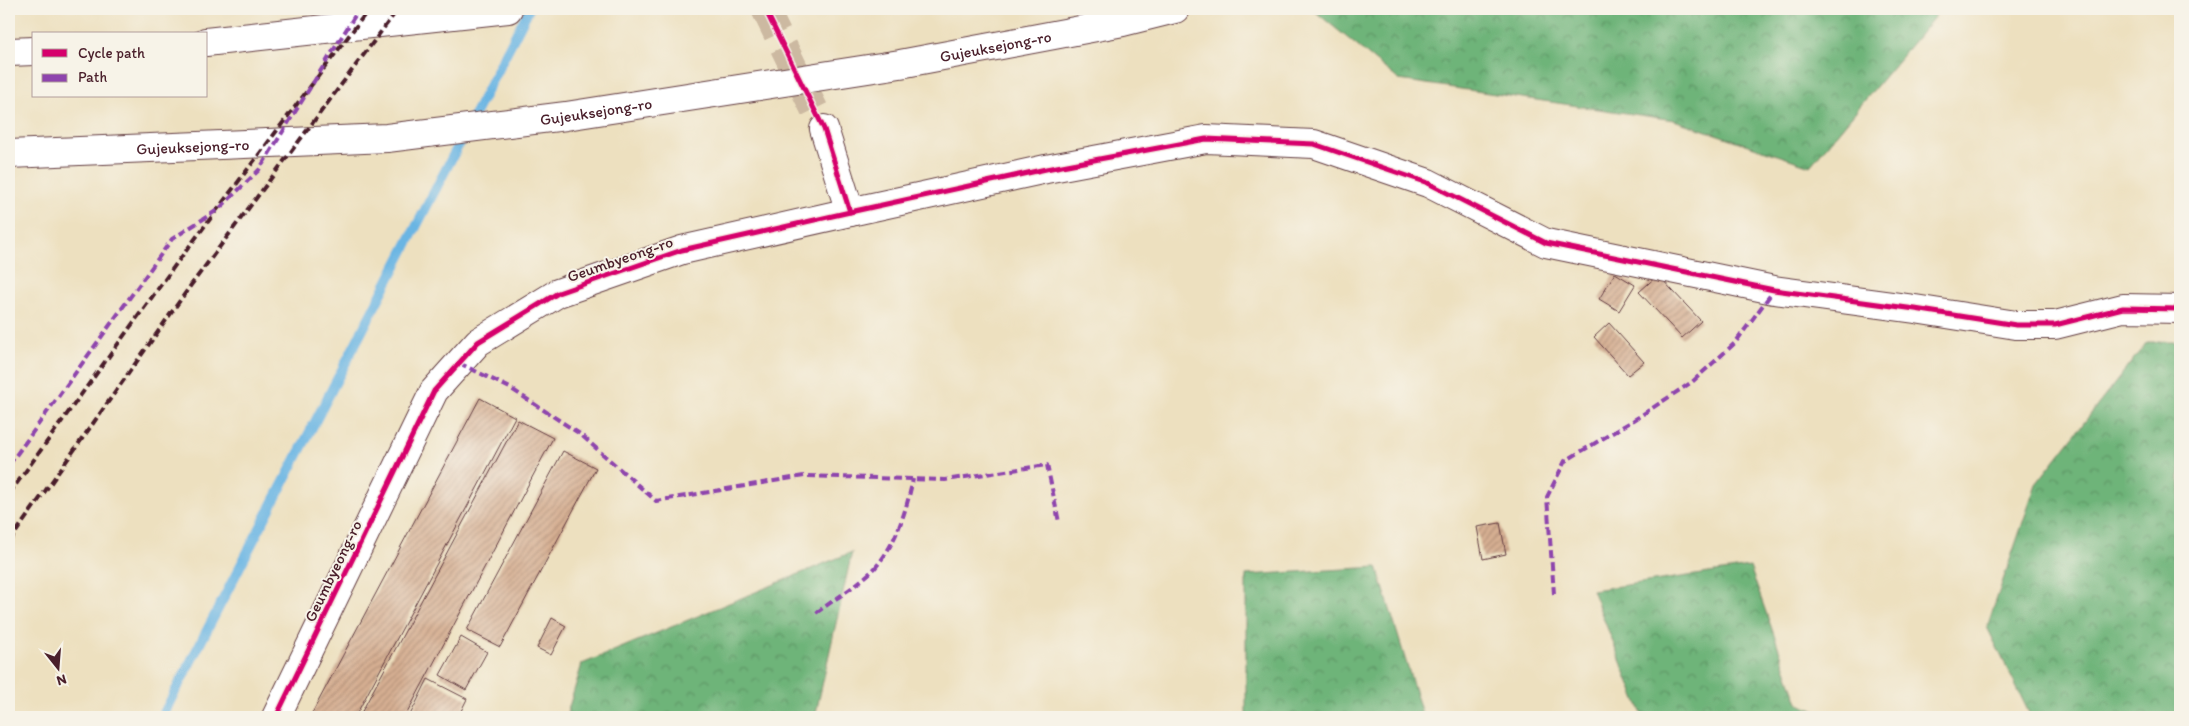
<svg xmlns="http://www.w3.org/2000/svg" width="2189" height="726" font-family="Itim,sans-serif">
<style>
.forest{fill:url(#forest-crowns);stroke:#5c6a52}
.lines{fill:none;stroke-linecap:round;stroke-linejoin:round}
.stream{stroke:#6ab5e3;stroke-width:10}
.building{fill:url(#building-hatch)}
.secondary-tunnel{stroke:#ccb9a1;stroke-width:28;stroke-dasharray:28 14;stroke-linecap:butt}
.street-casing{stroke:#623c41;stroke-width:30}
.highway-casing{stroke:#623c41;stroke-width:30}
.street{stroke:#fff;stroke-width:28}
.highway{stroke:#fff;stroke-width:28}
.rail{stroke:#4a1f2b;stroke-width:4;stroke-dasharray:8 4;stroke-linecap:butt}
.quiet{stroke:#8e44ad;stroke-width:4;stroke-dasharray:8 4;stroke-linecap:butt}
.cycleway-casing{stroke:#f7f3e8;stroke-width:8}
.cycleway{stroke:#d6006c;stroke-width:5}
.labels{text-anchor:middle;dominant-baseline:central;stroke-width:4;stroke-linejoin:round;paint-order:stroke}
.street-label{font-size:16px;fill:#4a1f2b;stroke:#f7f3e8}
</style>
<defs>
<pattern id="forest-crowns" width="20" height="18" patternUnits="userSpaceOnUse" patternTransform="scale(1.25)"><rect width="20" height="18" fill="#6eb479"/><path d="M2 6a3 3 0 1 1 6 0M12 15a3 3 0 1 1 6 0" fill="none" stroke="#5c9263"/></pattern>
<pattern id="building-hatch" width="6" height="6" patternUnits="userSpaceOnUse" patternTransform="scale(1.25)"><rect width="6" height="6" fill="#d6af92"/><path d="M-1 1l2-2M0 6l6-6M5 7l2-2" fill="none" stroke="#b08e77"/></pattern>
</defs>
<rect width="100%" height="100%" fill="#f7f3e8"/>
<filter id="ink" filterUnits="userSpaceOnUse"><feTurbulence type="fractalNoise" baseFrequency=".02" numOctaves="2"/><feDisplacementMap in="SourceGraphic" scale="10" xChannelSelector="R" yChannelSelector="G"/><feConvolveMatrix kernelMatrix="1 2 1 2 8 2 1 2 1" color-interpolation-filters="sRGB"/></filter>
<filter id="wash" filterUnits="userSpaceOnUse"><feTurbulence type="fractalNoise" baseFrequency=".0096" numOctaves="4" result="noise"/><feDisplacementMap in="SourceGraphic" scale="20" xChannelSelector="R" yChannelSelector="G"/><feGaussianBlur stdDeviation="1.12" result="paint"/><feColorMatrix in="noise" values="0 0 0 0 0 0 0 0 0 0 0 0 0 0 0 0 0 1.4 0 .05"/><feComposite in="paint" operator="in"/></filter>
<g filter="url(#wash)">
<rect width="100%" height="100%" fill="#ede0bf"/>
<g class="forest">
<polygon points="1312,9 1941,9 1810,166 1674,120 1399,80"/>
<polygon points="2147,342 2180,342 2180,717 2031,717 1987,627 2036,484"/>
<polygon points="852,552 815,717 566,717 582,664"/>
<polygon points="1377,567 1423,717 1246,717 1246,575"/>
<polygon points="1750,567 1798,703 1828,717 1643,717 1592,590"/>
</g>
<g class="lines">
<polyline class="stream" points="162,717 529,9"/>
</g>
<g id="blocks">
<g class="building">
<polygon points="1615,273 1635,285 1619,311 1599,299"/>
<polygon points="1658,275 1701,321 1682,338 1639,292"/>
<polygon points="1609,323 1644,362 1628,375 1594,337"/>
<polygon points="480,398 515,417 355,717 310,717"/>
<polygon points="518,420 553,438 405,717 359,717"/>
<polygon points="563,451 596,468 500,647 467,630"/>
<polygon points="1500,523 1506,554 1483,559 1477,527"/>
<polygon points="552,618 566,626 551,655 537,648"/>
<polygon points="461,637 487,652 466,690 440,675"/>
<polygon points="428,679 467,699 458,717 409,717"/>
</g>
</g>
</g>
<g filter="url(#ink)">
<use href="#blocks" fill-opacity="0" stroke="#623c41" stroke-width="1"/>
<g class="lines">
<polyline class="secondary-tunnel" points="765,9 824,129"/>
<g class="street-casing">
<g id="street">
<polyline points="850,212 1046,169 1206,139 1314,144 1428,183 1546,243 1774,290 1915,309 2016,325 2055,325 2123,308 2180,309"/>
<polyline points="276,717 434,391 478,342 558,293 682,250 850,212 824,129"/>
</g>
</g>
<g class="highway-casing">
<g id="highway">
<polyline points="206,42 508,9"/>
<polyline points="9,52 34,51"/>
<path id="s1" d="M9,154L387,138L566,116L900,64L1123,22L1175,9"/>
</g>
</g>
<use href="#street" class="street"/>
<use href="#highway" class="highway"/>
<g class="rail">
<polyline points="9,494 176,264 369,9"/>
<polyline points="9,542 191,285 398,9"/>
</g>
<g class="quiet">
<polyline points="459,363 510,388 580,434 656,501 804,476 945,480 1047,465 1059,522"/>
<polyline points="9,465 172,239 219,209 259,170 359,9"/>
<polyline points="1554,594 1547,497 1565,461 1634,420 1692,382 1735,343 1774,290"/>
<path d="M816,613C835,599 858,585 875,568C897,542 906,511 913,479"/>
</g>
<g class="cycleway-casing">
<g id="cycleway">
<polyline points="850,212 1046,169 1206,139 1314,144 1428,183 1546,243 1774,290 1915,309 2016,325 2055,325 2123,308 2180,309"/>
<polyline points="276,717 434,391 478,342 558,293 682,250 850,212 824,129 765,9"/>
</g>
</g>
<use href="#cycleway" class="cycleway"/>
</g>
</g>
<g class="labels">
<g class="street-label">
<text stroke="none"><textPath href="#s1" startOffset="994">Gujeuksejong-ro</textPath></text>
<text stroke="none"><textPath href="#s1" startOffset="589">Gujeuksejong-ro</textPath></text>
<text stroke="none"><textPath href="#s1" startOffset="184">Gujeuksejong-ro</textPath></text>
<text transform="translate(620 259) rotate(-19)">Geumbyeong-ro</text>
<text transform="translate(333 571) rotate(-64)">Geumbyeong-ro</text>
</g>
</g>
<rect width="2189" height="726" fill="none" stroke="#f7f3e8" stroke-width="30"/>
<rect x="32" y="32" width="175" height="65" fill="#f7f3e8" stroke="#b29e9c"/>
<rect x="42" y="49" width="25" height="8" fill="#d6006c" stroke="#b29e9c"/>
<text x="78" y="58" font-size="15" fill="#4a1f2b">Cycle path</text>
<rect x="42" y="74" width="25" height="8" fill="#8e44ad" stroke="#b29e9c"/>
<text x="78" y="82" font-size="15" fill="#4a1f2b">Path</text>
<g transform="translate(58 668) rotate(163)" stroke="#f7f3e8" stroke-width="4" paint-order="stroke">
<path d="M0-4L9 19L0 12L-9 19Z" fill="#4a1f2b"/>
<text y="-8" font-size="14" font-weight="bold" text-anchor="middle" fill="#4a1f2b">N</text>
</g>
</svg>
